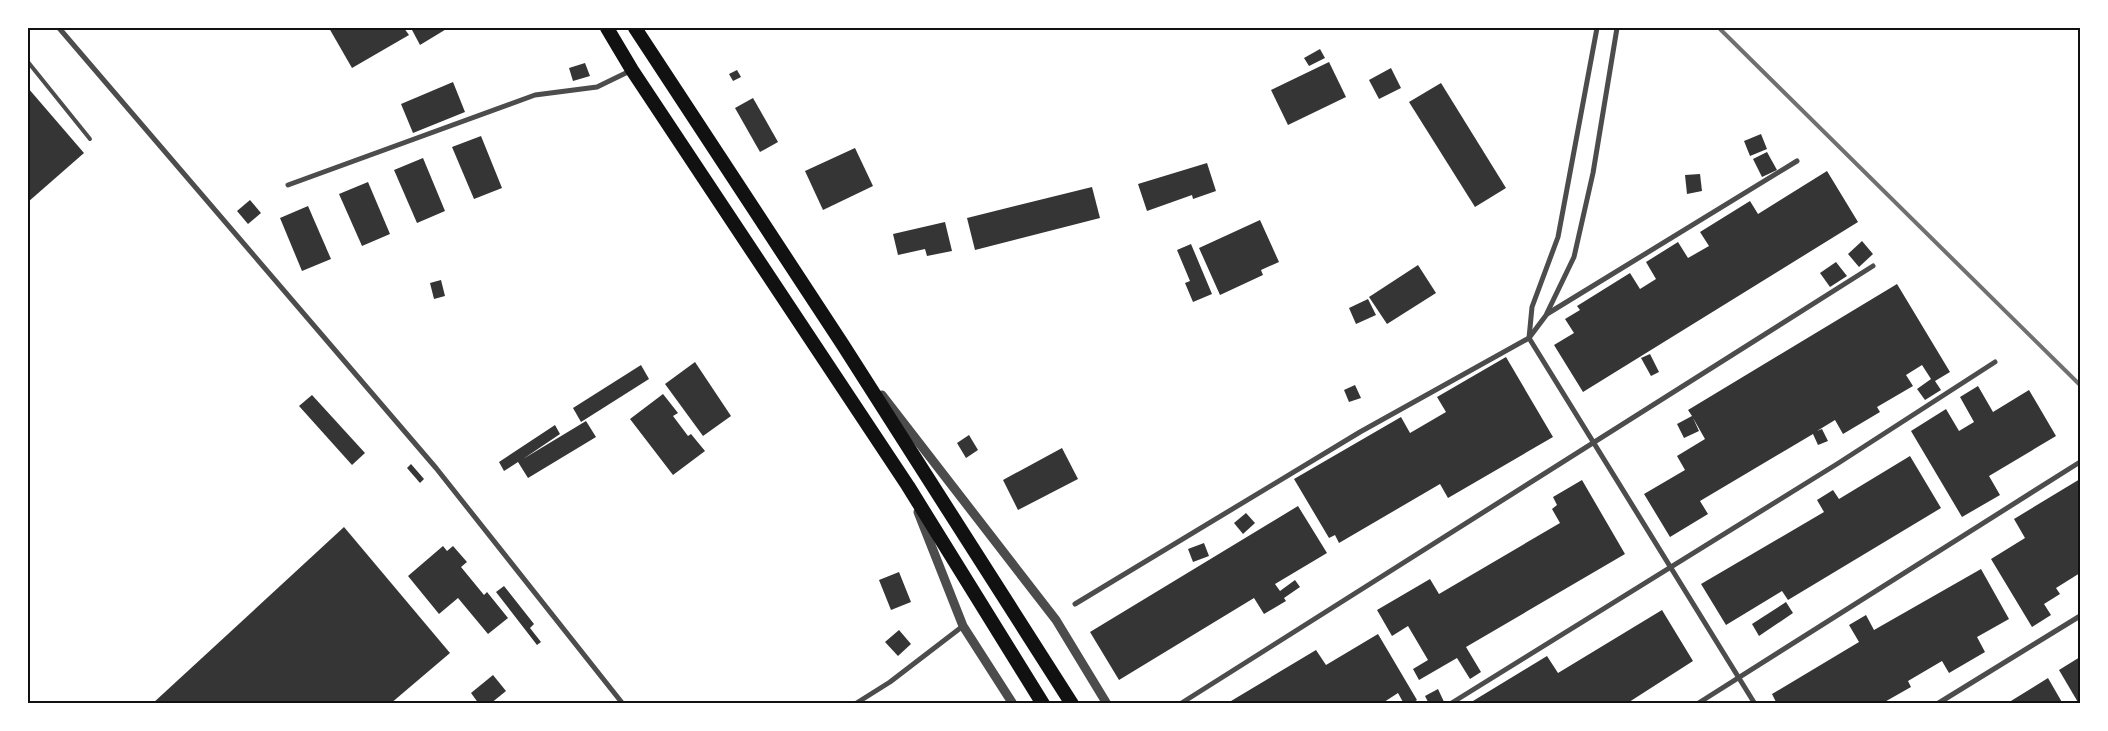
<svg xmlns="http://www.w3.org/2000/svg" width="2108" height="731" font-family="Karla,sans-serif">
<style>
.building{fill:#353535}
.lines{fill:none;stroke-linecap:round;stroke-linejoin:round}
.service{stroke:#4c4c4c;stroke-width:4}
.minor{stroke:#4c4c4c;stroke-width:5}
.tertiary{stroke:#4c4c4c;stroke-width:9}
.trunk{stroke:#111;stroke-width:14}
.rail{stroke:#707070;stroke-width:4}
.neatline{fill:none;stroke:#111;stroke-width:2}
</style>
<rect width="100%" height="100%" fill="#fff"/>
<g class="building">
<polygon points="329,28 404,28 409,35 352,68"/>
<polygon points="411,28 448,28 420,45"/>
<polygon points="1320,49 1325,58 1309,66 1304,58"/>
<polygon points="1329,62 1346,97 1288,125 1271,90"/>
<polygon points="585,63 590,76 573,81 569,68"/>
<polygon points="1391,68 1401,88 1379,99 1369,80"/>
<polygon points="737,70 741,77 733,81 729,74"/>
<polygon points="453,82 465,112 413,133 401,104"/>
<polygon points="1441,83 1506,188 1475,207 1409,102"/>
<polygon points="28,88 84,153 28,202"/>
<polygon points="753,98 778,142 760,152 735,108"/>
<polygon points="1761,134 1767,149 1750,156 1744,141"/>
<polygon points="481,136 502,188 474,199 452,147"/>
<polygon points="855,148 873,186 823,210 805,171"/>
<polygon points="1767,152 1777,170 1762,177 1753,159"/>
<polygon points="423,158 445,211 417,223 394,170"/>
<polygon points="1207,163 1216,191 1193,199 1192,195 1147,211 1138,184"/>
<polygon points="1827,171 1858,222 1583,392 1554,345 1574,333 1565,319 1580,310 1577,306 1630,273 1640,289 1656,279 1646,262 1678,242 1688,258 1709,246 1700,232 1750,201 1758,214"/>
<polygon points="1700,174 1702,191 1687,194 1685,175"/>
<polygon points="368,182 390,234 362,246 339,194"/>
<polygon points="1092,187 1100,218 975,250 967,218"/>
<polygon points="250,200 261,213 248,224 237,211"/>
<polygon points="308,206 331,259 302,271 280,218"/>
<polygon points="1260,220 1279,262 1261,270 1263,275 1220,295 1199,248"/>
<polygon points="945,222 952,251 927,256 925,249 898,255 893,234"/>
<polygon points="1862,241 1873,254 1859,267 1848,254"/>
<polygon points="1191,244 1212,294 1193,302 1185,283 1190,281 1177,250"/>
<polygon points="1836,262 1847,276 1830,287 1820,273"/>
<polygon points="1418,265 1436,293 1387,324 1369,297"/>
<polygon points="441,280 445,296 434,299 430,283"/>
<polygon points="1897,284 1950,372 1935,381 1941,390 1925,400 1917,389 1931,379 1922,365 1906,375 1913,386 1877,407 1880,412 1843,434 1835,420 1817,431 1822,429 1828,441 1818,445 1813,434 1700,501 1708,514 1670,537 1644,494 1685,470 1677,456 1705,439 1693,418 1699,431 1684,438 1677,424 1692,416 1688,410"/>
<polygon points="1368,299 1376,315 1356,324 1349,308"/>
<polygon points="1650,354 1659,372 1651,376 1641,358"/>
<polygon points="1506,357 1553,437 1448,498 1440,484 1339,543 1335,535 1329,538 1294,479 1401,417 1410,433 1446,412 1437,397"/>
<polygon points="695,362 731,416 703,436 665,384"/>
<polygon points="641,365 649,379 581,422 573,408"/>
<polygon points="1355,385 1361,398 1349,402 1344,390"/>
<polygon points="1978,386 1993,412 2029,390 2056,436 1989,476 2000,495 1962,517 1911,431 1946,409 1959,431 1974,422 1960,397"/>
<polygon points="663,394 678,413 673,416 688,436 691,434 705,451 673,475 630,419"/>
<polygon points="312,395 365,453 352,465 299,406"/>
<polygon points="586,421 596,437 528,478 518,462 504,471 499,462 555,425 560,434 523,459"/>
<polygon points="969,435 978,450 966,458 957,443"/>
<polygon points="1062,448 1078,479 1018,510 1003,480"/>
<polygon points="1910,456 1941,508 1788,600 1782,591 1726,625 1701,584 1824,512 1817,500 1833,490 1839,499"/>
<polygon points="411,464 424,479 420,483 407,468"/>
<polygon points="2080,479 2080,573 2056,588 2060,594 2044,604 2051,615 2032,627 1991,559 2025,538 2014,519"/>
<polygon points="1582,480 1625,554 1466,647 1481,672 1470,679 1457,658 1419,680 1413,669 1428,660 1408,626 1392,636 1377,610 1430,579 1439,594 1560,523 1552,509 1557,505 1553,497"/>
<polygon points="1298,506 1327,553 1275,584 1280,591 1295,580 1300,587 1284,598 1286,601 1264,614 1254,598 1119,680 1090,632"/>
<polygon points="1246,513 1255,523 1243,534 1234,523"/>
<polygon points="344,527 450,653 390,704 152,704"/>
<polygon points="1204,543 1209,556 1193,562 1188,549"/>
<polygon points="443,546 447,551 453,546 467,562 461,567 484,595 487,592 508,618 488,634 458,598 439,614 408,576"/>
<polygon points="1981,569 2009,619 1977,637 1985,652 1949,673 1942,661 1908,681 1911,687 1881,704 1777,704 1772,694 1859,642 1849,625 1866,615 1874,630"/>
<polygon points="899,572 911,602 891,610 879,580"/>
<polygon points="504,586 534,624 530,628 541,642 537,645 496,592"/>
<polygon points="1786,602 1793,613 1759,636 1752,624"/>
<polygon points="1662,610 1693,661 1626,704 1468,704 1547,656 1558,673"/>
<polygon points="899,630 911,644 898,656 885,642"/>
<polygon points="1378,634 1417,700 1411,704 1404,704 1398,693 1381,704 1226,704 1316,650 1326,665"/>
<polygon points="2080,657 2080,704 2079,704 2059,670"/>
<polygon points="493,675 506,691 490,704 479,704 471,693"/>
<polygon points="2048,678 2063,704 2006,704"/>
<polygon points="1438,689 1445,704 1429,704 1425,696"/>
</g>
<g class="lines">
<polyline class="service" points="28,62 90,139"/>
<g class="minor">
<polyline points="59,28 436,468 623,704"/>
<polyline points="1597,28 1558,237 1532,307 1529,338 1755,704"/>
<polyline points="288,185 535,95 597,87 632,70"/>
<polyline points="1547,313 1574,257 1593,173 1617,28"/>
<polyline points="1075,604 1360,432 1529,338 1547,314 1797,161"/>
<polyline points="855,704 890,682 963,626"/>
<polyline points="1180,704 1873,266"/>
<polyline points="1450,704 1837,464 1995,362"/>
<polyline points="1697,704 2080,462"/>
<polyline points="1937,704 2080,616"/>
</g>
<g class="tertiary">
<polyline points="882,395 1056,620 1107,704"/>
<polyline points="918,512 963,626 1013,704"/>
</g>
<g class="trunk">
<polyline points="607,28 632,70 908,486 1043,704"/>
<polyline points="635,28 843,345 1072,704"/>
</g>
<polyline class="rail" points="1719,28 2080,385"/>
</g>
<rect width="2108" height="731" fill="none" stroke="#ffffff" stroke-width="58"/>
<rect x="29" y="29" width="2050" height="673" class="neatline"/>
</svg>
